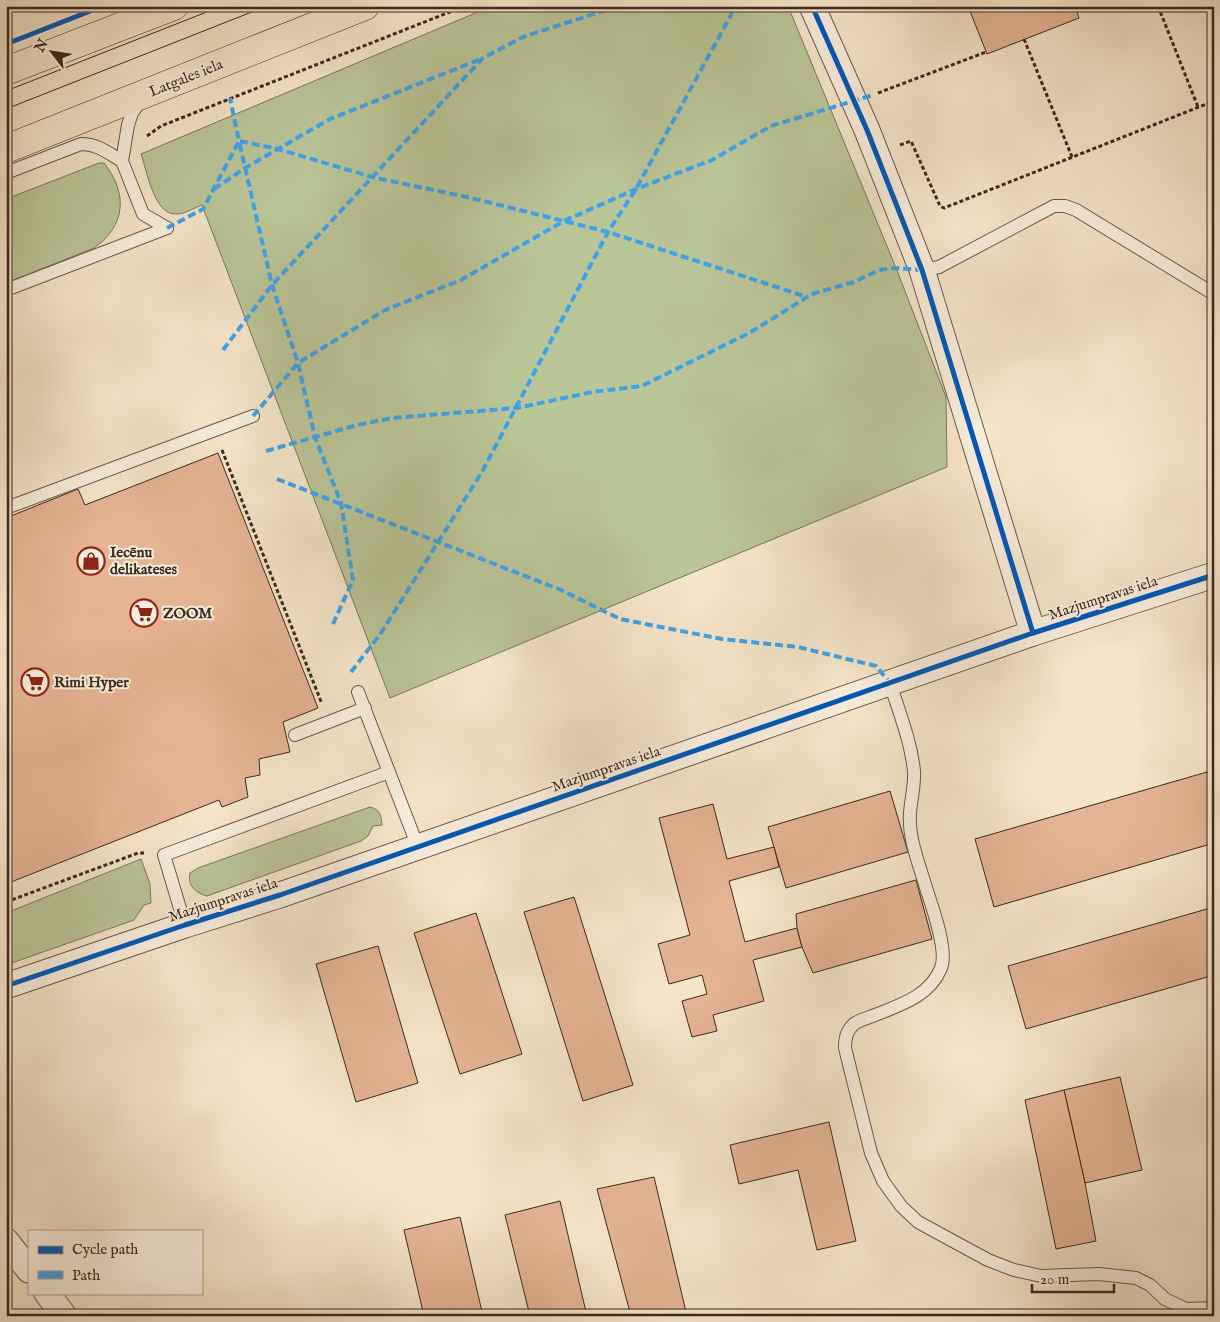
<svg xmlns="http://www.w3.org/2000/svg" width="1220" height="1322" font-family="'IM FELL English',serif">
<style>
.green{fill:#bac598;stroke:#7c775b}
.building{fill:#e5b494;stroke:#3d291e}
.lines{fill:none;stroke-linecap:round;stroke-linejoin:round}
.service-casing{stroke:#6b5849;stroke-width:14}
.minor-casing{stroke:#6b5849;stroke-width:27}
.trunk-casing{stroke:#3d291e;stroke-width:29}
.path{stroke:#3d291e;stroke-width:3;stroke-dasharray:4 2.5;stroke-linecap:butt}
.service{stroke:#f8eedd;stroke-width:12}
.minor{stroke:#f8eedd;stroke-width:25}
.trunk{stroke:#f5e5ca;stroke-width:28}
.tram{stroke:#3d291e;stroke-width:1}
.quiet{stroke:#3fa3ea;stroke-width:4;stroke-dasharray:8 4;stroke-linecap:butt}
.cycleway-casing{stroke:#f8eedd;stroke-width:8}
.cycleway{stroke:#0057b8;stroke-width:5}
.labels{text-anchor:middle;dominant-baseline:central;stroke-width:4;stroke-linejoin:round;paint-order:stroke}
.street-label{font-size:15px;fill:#3d291e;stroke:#f8eedd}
.poi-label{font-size:15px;font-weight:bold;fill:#3d291e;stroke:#f8eedd;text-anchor:start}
</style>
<rect width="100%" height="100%" fill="#f5e5ca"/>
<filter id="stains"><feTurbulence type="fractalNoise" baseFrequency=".004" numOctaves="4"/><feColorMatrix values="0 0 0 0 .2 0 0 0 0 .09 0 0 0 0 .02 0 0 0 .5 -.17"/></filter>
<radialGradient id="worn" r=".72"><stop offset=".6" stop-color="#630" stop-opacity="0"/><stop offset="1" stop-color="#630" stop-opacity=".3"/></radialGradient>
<g class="green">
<path d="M492,6H788L896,268L946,397L947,467L390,698L202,205C194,208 185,214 176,214C154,215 147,171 141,154Z"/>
<path d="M99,163H104C128,193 126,226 94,248L6,283V199Z"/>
<path d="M370,807C380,810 381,814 382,825L373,826L368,836L361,841L207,896C196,893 187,886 190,873L198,868Z"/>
<polygon points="141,859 150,884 151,903 144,905 134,920 6,965 6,913"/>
</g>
<g class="building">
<polygon points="968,6 1075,6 1079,18 987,54"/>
<polygon points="218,453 318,708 283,722 290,752 259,759 260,775 245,778 248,797 222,807 219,800 6,884 6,518 78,489 85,505"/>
<polygon points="1214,770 1214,843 994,907 975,839"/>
<polygon points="890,791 908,852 786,888 768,827"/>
<polygon points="713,804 727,859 774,847 779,867 729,881 745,942 797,928 802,947 753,960 764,1001 713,1015 717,1031 692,1037 682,1001 707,994 702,975 669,984 658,944 690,935 659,818"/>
<polygon points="916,880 932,939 813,973 802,947 797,928 796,914"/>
<polygon points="574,897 633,1085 583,1101 524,912"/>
<polygon points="1214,907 1214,975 1026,1029 1008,966"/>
<polygon points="476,913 522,1054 460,1074 414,933"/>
<polygon points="378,946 418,1083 356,1102 316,964"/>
<polygon points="1120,1077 1142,1170 1085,1183 1064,1090"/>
<polygon points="1064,1090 1085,1183 1096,1241 1056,1249 1025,1100"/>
<polygon points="829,1122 856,1241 817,1250 798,1170 739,1184 730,1145"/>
<polygon points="654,1177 687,1316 631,1316 597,1189"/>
<polygon points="560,1201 587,1316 530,1316 505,1215"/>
<polygon points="460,1217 483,1316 424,1316 404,1230"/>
</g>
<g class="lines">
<g class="service-casing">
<g id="service">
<polyline points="141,100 132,113 128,125 122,161 143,214 167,228"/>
<path d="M6,173L81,144C98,144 108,153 122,161"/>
<polyline points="922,270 939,267 1054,206 1065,206 1076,210 1214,294"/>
<polyline points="6,290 167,228"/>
<polyline points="6,508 253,416"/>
<path d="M890,683C899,712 911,741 914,771C915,785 911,799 910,813C908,839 920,866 927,891C933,909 948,951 941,968C930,996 900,1005 875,1015C868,1018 859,1020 854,1024C846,1031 845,1039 845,1048L871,1153L883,1181L901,1206L918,1222L988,1260L1014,1270L1041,1276L1099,1274L1136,1278L1150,1285L1165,1299L1186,1309L1214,1308"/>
<polyline points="358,692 418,847"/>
<polyline points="295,735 365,708"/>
<polyline points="185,925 164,855 389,772"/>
</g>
</g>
<g class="minor-casing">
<g id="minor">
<polyline points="812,6 867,130 922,270 1033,633"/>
<polyline points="6,986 185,925 280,895 1033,633 1214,575"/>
<polyline points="6,1241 29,1270"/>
<polyline points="47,1293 64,1316"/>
</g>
</g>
<g class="trunk-casing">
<g id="trunk">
<polyline points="6,71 174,6"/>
<polyline points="6,149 365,6"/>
</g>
</g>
<g class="path">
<polyline points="1158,6 1198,107"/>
<polyline points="1077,12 1083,6"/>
<polyline points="1024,39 1072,157"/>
<polyline points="878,93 986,52"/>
<polyline points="147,136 161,126 465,6"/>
<polyline points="900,145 911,141 940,206 944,208 1214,101"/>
<polyline points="222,450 322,704"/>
<polyline points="6,902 138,853 144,853"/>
</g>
<use href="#service" class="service"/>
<use href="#minor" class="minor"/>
<use href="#trunk" class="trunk"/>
<g class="tram">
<polyline points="6,91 222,6"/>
<polyline points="6,109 267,6"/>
</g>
<g class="quiet">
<polyline points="214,189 245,168 330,119 481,59"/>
<polyline points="167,228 203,209 239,141 230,98"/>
<polyline points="223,350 272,285 483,58 523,37 618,6"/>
<polyline points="253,416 298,363 385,310 461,280 564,221 636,189 712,160 771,126 873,95"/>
<polyline points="266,451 357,425 392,418 517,408 592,392 642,386 751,332 812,294 854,282 879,270 896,268 922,270"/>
<polyline points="277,479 561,590 620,619 722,639 798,647 876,666 890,683"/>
<polyline points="333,624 353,580 341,503 315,437 298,363 272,285 239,141 278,149 372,177 471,198 608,232 807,297"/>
<polyline points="351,672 381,633 482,472 608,232 636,189 731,15 734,6"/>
</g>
<g class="cycleway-casing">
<g id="cycleway">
<polyline points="812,6 867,130 922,270 1033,633"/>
<polyline points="6,43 14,41 103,6"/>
<polyline points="6,986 185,925 280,895 1033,633 1214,575"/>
</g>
</g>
<use href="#cycleway" class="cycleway"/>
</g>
<defs>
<g id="shop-ring" transform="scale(1.4375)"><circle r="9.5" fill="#f8eedd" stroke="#8f2418" stroke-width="1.5"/><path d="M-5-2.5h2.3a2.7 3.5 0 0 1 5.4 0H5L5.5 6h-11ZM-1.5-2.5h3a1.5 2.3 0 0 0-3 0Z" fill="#8f2418"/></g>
<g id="supermarket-ring" transform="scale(1.4375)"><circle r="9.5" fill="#f8eedd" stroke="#8f2418" stroke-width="1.5"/><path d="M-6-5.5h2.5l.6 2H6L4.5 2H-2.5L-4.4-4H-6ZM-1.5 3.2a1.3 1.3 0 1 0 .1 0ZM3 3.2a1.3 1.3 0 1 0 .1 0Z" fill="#8f2418"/></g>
</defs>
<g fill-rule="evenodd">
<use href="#shop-ring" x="91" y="561"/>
<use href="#supermarket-ring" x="144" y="613"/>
<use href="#supermarket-ring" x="35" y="682"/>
</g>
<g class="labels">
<g class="street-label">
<text transform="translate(186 78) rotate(-22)">Latgales iela</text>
<text transform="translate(1103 598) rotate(-18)">Mazjumpravas iela</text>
<text transform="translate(606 769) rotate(-19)">Mazjumpravas iela</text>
<text transform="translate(223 900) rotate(-18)">Mazjumpravas iela</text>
</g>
<g class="poi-label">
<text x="110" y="552">Iecēnu<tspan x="110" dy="17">delikateses</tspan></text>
<text x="163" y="613">ZOOM</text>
<text x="54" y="682">Rimi Hyper</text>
</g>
</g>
<rect width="1220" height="1322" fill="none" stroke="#f5e5ca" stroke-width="25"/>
<rect x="8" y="8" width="1205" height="1307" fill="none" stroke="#3d291e" stroke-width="2.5"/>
<rect x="12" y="12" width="1195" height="1297" fill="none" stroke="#3d291e"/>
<rect x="28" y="1230" width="175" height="65" fill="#f8eedd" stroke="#ad9f91"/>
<rect x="38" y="1246" width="25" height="8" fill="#0057b8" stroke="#ad9f91"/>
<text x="72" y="1254" font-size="15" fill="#3d291e">Cycle path</text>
<rect x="38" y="1271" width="25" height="8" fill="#3fa3ea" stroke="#ad9f91"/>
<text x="72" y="1280" font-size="15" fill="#3d291e">Path</text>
<g transform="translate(52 52) rotate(301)" stroke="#f8eedd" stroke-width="4" paint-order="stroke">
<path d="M0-4L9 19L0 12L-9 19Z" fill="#3d291e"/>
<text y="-8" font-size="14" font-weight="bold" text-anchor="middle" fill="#3d291e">N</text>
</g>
<path d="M1032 1284v8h82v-8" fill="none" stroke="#3d291e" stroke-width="2.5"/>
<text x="1040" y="1284" font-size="15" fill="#3d291e" stroke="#f8eedd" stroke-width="4" paint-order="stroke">20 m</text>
<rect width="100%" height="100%" filter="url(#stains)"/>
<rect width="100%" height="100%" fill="url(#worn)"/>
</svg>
